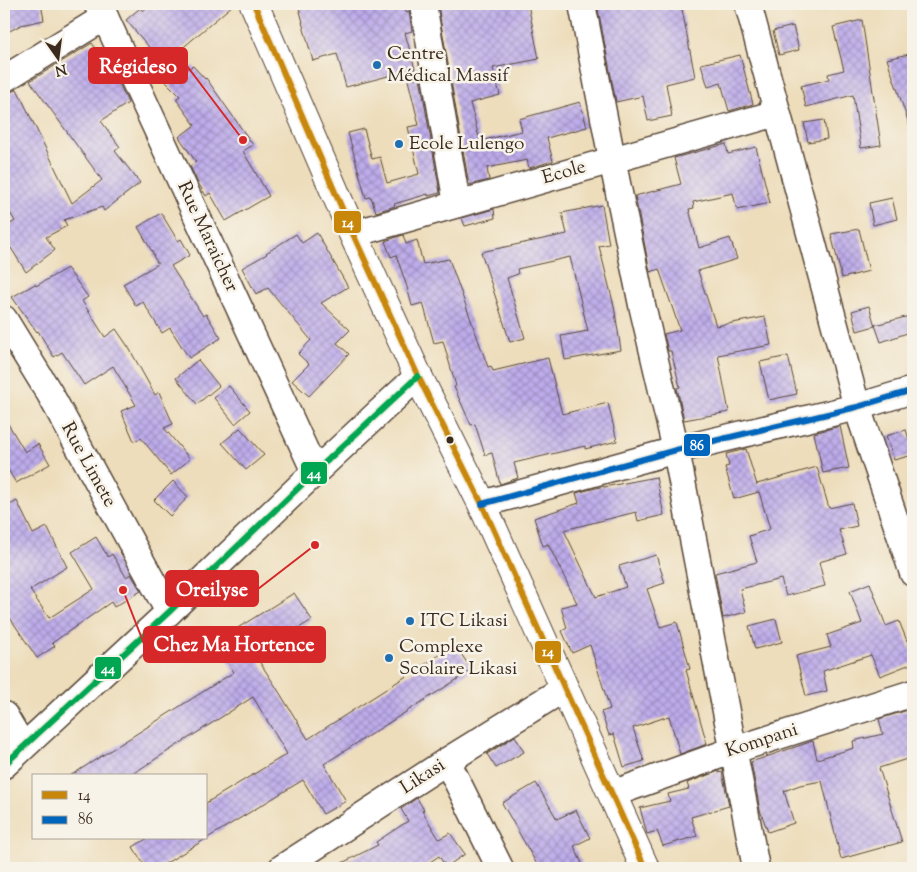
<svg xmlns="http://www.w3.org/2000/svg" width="917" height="872" font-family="'Sorts Mill Goudy',serif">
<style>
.building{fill:url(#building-cross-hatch)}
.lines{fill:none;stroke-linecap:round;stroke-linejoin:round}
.minor-casing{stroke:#564536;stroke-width:29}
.tertiary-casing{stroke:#564536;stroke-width:30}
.minor{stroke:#fff;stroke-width:26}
.tertiary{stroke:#fff;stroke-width:28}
.bus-1-casing{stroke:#f7f3e8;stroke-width:10}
.bus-2-casing{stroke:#f7f3e8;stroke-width:10}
.bus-3-casing{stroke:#f7f3e8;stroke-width:10}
.bus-1{stroke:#c88708;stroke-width:6}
.bus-2{stroke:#0065bd;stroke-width:6}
.bus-3{stroke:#00a651;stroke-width:6}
.poi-dot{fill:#1f6fb2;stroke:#f7f3e8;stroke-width:2}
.bus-dot{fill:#3b2a1e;stroke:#f7f3e8;stroke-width:2}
.labels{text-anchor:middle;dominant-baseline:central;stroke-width:5;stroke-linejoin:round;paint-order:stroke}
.poi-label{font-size:19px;fill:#3b2a1e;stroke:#f7f3e8;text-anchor:start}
.street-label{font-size:19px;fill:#3b2a1e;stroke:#f7f3e8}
.leader{fill:none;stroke:#d62828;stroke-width:2}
.callout-dot{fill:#d62828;stroke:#f7f3e8;stroke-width:2}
.callout{fill:#d62828;stroke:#d62828;stroke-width:2}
.callout-label{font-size:20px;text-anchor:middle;font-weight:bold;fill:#fff}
.line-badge{stroke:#f7f3e8;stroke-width:2}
.badge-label{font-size:14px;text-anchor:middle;font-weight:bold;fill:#fff}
</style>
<defs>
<pattern id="building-cross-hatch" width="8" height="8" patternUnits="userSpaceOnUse" patternTransform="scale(1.25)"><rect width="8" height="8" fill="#bdaceb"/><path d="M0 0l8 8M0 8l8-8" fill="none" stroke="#9b8cbe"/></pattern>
</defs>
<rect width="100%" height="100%" fill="#f7f3e8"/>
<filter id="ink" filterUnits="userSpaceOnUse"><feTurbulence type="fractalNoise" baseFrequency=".02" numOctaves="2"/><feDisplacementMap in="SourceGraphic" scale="10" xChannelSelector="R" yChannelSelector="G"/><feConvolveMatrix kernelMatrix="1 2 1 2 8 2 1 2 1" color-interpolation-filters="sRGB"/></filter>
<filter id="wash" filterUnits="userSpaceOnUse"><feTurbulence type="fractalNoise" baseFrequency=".0096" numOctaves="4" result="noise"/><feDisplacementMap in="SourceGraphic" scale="20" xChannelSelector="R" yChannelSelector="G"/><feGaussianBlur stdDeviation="1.12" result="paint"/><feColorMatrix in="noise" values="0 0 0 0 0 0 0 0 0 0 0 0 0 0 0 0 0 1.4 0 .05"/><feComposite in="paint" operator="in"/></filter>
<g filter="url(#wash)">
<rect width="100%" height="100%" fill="#edddbb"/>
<g id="blocks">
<g class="building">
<polygon points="4,4 41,4 44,20 21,25 4,34"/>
<polygon points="151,4 234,4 179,51 183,56 161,76 140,55 149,47 126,20 140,8 143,11"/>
<polygon points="298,4 404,4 406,12 409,11 412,31 405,33 415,69 346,87 337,54 313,61 302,22 303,22"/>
<polygon points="447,4 528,4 539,59 493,68 500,95 470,103 480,141 522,131 519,119 580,102 587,127 547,138 553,161 529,168 527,160 487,168 489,180 469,185 438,6"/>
<polygon points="597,4 681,4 695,77 666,84 672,116 648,121 643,96 616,102"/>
<polygon points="862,20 881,145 861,148 853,95 806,107 801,86 829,79 828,74 844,70 833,27"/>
<polygon points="793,26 799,50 779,55 773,31"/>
<polygon points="92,43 112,73 113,72 114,73 128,103 101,121 120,147 115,151 140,183 104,211 102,207 64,220 67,226 46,237 55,250 26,272 11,248 4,253 4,228 15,221 4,203 4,94 11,92 17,89 72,203 102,180 30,81"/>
<polygon points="913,53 913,126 910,127 887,59"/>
<polygon points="740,55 753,104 729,111 721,83 708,87 701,64"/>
<polygon points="193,66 205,79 206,78 253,145 243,151 269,196 226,221 210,193 206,196 197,181 190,166 196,162 179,137 195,125 176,99 180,96 164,80"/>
<polygon points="420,77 440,193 428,196 428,194 394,204 395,206 376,212 371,197 366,198 348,133 364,129 372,159 380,157 387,183 419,174 408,127 419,125 408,80"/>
<polygon points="824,120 827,139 808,142 804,123"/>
<polygon points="726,144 728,154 756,147 770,203 737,210 733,193 693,202 694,208 689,209 699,248 730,238 737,259 698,271 716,326 765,317 771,345 718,355 729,412 684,420 677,388 680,387 671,351 668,351 664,334 680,330 659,269 650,272 635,196 681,184 674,158"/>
<polygon points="892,198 897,219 873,225 869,203"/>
<polygon points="602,205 609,244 599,246 614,306 621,350 565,360 561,336 588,331 570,257 517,269 518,274 507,278 525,338 510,342 481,252 567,234 562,213"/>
<polygon points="494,209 495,218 465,226 462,218"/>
<polygon points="161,213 178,241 181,239 190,255 171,266 203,316 206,314 221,338 189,358 170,328 162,333 143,302 136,306 123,284 158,264 153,256 154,255 138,227"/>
<polygon points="859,229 869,271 842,278 831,234"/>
<polygon points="317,233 348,287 321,303 350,330 337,343 349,354 309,396 292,381 309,364 298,354 311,340 268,288 256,294 242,268 267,254 266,253 296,234 302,243"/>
<polygon points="403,235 406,244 417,240 423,264 449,259 488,367 491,366 493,371 548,358 562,414 608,403 617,441 585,449 585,446 514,463 518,478 500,484 492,453 485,455 475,424 471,425 454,387 456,386 443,341 434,343 423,303 412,306 407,287 396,255 391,257 386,244 385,241"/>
<polygon points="67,268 88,297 82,301 105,337 116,329 129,348 155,395 159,392 173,424 164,428 190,459 171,475 141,438 134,441 121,411 136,405 113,366 84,385 62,352 54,357 38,331 37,332 12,297 35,284 36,286"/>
<polygon points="869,306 875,326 857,331 852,311"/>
<polygon points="913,315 913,331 881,342 875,325"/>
<polygon points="788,356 797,394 769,400 760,362"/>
<polygon points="198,360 219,386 197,404 176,378"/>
<polygon points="229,386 250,411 235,424 214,398"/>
<polygon points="4,417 25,452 38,444 50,464 16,483 4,463"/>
<polygon points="840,426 849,468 823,473 814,433"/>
<polygon points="240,428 264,455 246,470 222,443"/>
<polygon points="906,430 909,439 913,437 913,455 894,460 886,436"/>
<polygon points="746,449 757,485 757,484 817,467 829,508 852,503 857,526 839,530 847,554 819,562 825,586 786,596 781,579 740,589 746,612 723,618 715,573 757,562 749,536 770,529 759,492 734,499 725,467 729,466 726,454"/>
<polygon points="656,477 664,515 638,521 636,512 564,530 596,597 626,587 619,566 656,555 665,583 647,589 660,627 677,622 690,669 686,670 707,744 680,754 669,716 633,728 644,761 624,767 614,734 609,735 601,712 610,709 590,645 572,653 562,631 567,628 561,607 577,603 548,544 543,546 534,518 579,503 576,493 604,486 604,487"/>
<polygon points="173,481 188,497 170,516 154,500"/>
<polygon points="17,501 33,534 47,527 67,567 30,590 49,618 94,589 72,552 96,537 108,557 112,554 126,577 131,574 141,591 114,607 111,602 52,643 55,646 37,658 4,609 4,508"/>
<polygon points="870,583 886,626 899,621 913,656 913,663 880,676 871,655 823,671 827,691 806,696 796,656 831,647 827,635 862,623 850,591"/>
<polygon points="294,593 312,620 255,655 276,687 308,739 455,645 472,670 324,764 346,801 323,814 303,780 158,868 146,868 133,847 148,838 206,838 206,803 287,754 253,697 129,776 70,776 234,672 215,642"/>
<polygon points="776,619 782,642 755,649 749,626"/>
<polygon points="908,710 913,737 913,757 879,768 902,842 841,859 822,781 800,785 784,791 794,823 768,832 760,810 751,762 813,741 817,759 854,748 853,741 883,734 879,719"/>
<polygon points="515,736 524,752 496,768 487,754"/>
<polygon points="719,771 719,773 722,772 729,806 691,817 697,836 663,846 657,831 647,834 640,808 670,801 668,794 689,789 687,783"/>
<polygon points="536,783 557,819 576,810 590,838 574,846 584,868 539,868 502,803"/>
<polygon points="417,798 424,810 422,811 439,839 450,833 465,854 446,867 439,856 421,868 332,868 378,845 376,842 408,821 401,809"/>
</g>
</g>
</g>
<g filter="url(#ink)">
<use href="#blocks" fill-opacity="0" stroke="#564536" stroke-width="1"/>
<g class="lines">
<g class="minor-casing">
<g id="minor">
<polyline points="97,4 105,17 315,472"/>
<polyline points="423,4 457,204"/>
<polyline points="582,4 612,159 642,305 676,450 756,868"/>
<polyline points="748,4 857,407 913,573"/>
<polyline points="4,79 105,17"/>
<polyline points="353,234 777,113"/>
<polyline points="4,319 50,394 169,612"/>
<polyline points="482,504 676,450 857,407 913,390"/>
<polyline points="4,715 23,747"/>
<polyline points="447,761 500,868"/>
<polyline points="4,765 169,612 315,472 418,376"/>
<polyline points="612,794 734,750 913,693"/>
<polyline points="282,868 447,761 565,688"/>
</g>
</g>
<g class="tertiary-casing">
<polyline id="tertiary" points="254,4 353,234 418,376 482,504 645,868"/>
</g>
<use href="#minor" class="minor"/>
<use href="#tertiary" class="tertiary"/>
<g class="bus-1-casing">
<polyline id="bus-1" points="254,4 353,234 418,376 482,504 645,868"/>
</g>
<g class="bus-2-casing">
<polyline id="bus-2" points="482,504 676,450 857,407 913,390"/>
</g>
<g class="bus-3-casing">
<polyline id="bus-3" points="4,765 169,612 315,472 418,376"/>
</g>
<use href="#bus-1" class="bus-1"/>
<use href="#bus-2" class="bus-2"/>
<use href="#bus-3" class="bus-3"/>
</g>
</g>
<g class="poi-dot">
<circle cx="377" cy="65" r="5"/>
<circle cx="399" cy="144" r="5"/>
<circle cx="410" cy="621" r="5"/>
<circle cx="389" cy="658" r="5"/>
</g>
<circle class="bus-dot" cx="450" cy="440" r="4.5"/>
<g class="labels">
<g class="poi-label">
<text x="387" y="54">Centre<tspan x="387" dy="22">Médical Massif</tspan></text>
<text x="409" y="144">Ecole Lulengo</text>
<text x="420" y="621">ITC Likasi</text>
<text x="399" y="647">Complexe<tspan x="399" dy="22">Scolaire Likasi</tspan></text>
</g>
<g class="street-label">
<text transform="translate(564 173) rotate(-16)">Ecole</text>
<text transform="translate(207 237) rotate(65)">Rue Maraicher</text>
<text transform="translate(88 465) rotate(61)">Rue Limete</text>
<text transform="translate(762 741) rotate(-18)">Kompani</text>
<text transform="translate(423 777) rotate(-33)">Likasi</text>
</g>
</g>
<path class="leader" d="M243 140L187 66M315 545L258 589M123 590L144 644"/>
<g class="callout-dot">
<circle cx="243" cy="140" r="5"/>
<circle cx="315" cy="545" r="5"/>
<circle cx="123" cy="590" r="5"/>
</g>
<g class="callout">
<rect x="89" y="48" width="98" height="35" rx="5"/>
<rect x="166" y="571" width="92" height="35" rx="5"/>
<rect x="144" y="627" width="181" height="35" rx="5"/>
</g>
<g class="callout-label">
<text x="138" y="73">Régideso</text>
<text x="212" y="596">Oreilyse</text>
<text x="234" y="651">Chez Ma Hortence</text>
</g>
<g class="line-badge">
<rect x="333" y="210" width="29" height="24" rx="5" fill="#c88708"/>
<rect x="683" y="433" width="28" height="24" rx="5" fill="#0065bd"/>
<rect x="300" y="461" width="28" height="24" rx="5" fill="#00a651"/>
<rect x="534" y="640" width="28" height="24" rx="5" fill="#c88708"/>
<rect x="94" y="656" width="28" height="24" rx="5" fill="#00a651"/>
</g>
<g class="badge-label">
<text x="348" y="227">14</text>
<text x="697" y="450">86</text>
<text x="314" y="478">44</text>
<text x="548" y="656">14</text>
<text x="108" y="673">44</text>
</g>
<rect width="917" height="872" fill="none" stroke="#f7f3e8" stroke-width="20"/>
<rect x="32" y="774" width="175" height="65" fill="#f7f3e8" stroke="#aca397"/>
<rect x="42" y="791" width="25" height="8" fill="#c88708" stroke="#aca397"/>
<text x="78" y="800" font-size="15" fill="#3b2a1e">14</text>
<rect x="42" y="816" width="25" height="8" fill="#0065bd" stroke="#aca397"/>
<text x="78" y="824" font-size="15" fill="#3b2a1e">86</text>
<g transform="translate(58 58) rotate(166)" stroke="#f7f3e8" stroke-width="4" paint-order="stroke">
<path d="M0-4L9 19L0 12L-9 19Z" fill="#3b2a1e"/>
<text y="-8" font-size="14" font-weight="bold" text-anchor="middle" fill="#3b2a1e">N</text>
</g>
</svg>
